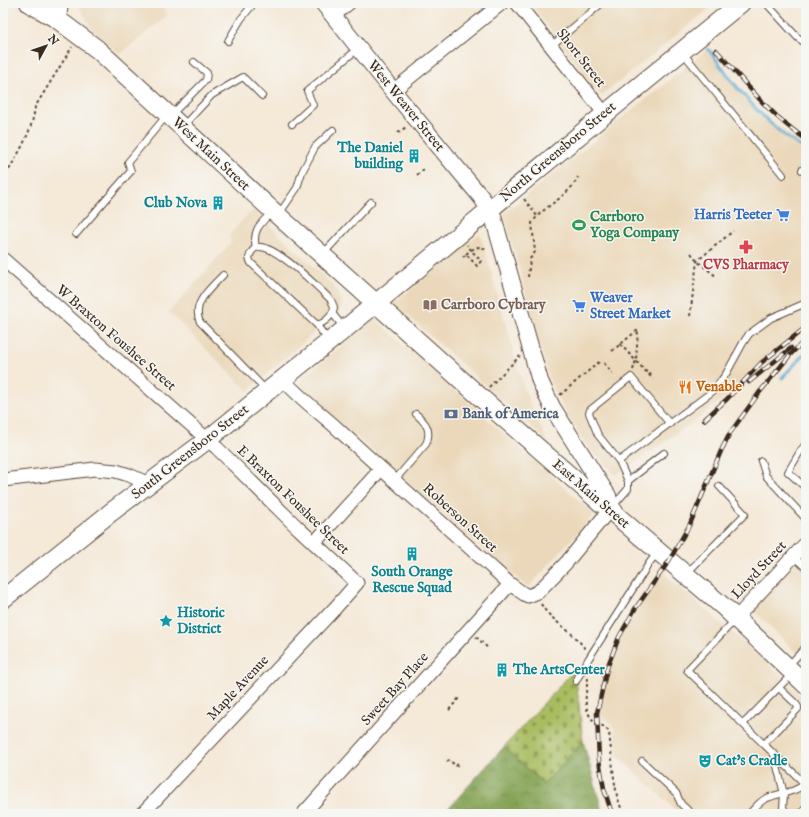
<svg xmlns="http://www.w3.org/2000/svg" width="809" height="817" font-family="'IM FELL English',serif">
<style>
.built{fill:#ebd8ba}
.forest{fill:url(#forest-crowns);stroke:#60673a}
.cemetery{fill:url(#cemetery-stones);stroke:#727440}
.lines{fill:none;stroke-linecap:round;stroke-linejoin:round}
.stream{stroke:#5dafd8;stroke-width:3}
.service-casing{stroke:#57473a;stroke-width:8}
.minor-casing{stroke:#57473a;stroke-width:15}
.tertiary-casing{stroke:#57473a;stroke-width:18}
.secondary-casing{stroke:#57473a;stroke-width:20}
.path{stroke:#57473a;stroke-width:2;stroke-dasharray:3 3;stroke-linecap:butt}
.service{stroke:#fff;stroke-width:6}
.minor{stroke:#fff;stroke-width:13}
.tertiary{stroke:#fff;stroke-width:16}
.secondary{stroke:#fff;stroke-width:18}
.rail-casing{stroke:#3b2a1e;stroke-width:4.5}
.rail{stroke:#f6f6f2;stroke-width:3;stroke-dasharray:9;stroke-linecap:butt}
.labels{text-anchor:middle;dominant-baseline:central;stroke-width:3;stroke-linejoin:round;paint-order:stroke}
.street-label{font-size:14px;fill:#3b2a1e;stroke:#f6f6f2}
.culture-label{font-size:14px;font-weight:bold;fill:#0d838f;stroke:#f6f6f2;text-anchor:start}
.shop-label{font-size:14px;font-weight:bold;fill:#366cbe;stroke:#f6f6f2;text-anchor:end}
.leisure-label{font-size:14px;font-weight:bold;fill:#27864d;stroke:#f6f6f2;text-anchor:start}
.health-label{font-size:14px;font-weight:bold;fill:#be3a42;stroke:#f6f6f2}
.education-label{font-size:14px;font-weight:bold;fill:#785e54;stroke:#f6f6f2;text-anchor:start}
.food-label{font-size:14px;font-weight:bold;fill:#c56008;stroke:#f6f6f2;text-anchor:start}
.service-label{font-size:14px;font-weight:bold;fill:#4e5e75;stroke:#f6f6f2;text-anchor:start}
</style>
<defs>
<pattern id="forest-crowns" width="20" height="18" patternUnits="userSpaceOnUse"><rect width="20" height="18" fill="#86a457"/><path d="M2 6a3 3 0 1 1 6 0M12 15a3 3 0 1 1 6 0" fill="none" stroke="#6f8647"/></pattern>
<pattern id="cemetery-stones" width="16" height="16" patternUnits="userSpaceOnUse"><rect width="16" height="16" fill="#a9bd61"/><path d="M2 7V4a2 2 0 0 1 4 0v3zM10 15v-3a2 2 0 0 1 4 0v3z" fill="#8b9a4f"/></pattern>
</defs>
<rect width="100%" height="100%" fill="#f6f6f2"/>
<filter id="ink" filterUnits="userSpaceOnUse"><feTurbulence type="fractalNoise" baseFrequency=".025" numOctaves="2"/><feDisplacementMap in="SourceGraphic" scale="8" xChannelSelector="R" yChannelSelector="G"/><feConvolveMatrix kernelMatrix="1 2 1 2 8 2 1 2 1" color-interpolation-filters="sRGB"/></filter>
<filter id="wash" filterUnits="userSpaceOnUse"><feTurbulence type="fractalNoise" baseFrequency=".012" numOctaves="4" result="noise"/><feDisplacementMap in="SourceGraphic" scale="16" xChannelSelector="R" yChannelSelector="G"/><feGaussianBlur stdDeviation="0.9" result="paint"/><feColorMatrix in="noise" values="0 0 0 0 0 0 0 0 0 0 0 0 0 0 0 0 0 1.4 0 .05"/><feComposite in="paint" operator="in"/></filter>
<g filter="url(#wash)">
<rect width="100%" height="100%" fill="#f5e9d8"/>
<g class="built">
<polygon points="78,3 160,3 168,15 120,54 92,30"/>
<polygon points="530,3 716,3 601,96"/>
<polygon points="707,50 735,87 758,111 786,133 806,145 806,324 754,368 727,395 699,418 616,475 589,448 567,416 551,384 542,354 504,213"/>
<polygon points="254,211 337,289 342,308 248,391 169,312 231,243 229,235 247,215"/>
<polygon points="480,233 524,389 547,441 394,303"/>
<polygon points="375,319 594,514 528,588 302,389 301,384 301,380 304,376"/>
<polygon points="801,557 806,562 806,662 752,609"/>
<polygon points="662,572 775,670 806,700 806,814 680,814 618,756 614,729 611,723 597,713 607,668 619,637 635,609"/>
</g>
<polygon class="forest" points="583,741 603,814 443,814 504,747 544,784"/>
<polygon class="cemetery" points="575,669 583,741 544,784 504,747"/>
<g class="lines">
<g class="stream">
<path d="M708,49C718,61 726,74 736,86C756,110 778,134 806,150"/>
<polyline points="782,378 806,352"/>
<polyline points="4,472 21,472"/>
</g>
</g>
</g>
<g filter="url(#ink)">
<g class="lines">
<g class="service-casing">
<g id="service">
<polyline points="766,3 797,37 806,44"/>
<polyline points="228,41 241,19 254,3"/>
<polyline points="551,46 602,3"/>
<polyline points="683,53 783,175"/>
<polyline points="171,115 206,80 207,73 194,62"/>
<polyline points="292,124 313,105 307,91 359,48"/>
<polyline points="183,126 212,95 243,77 262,96"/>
<polyline points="802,170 806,171"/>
<polyline points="279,214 297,188 302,172 315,147 333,130"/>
<polyline points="76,234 131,171 128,162 167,115"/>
<path d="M256,248C252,230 260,224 272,212"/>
<polyline points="323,254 371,202"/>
<path d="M223,275C211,288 191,303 200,322L266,390"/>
<polyline points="332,313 344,328"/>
<path d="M316,324C324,325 334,314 334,307L331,300C319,288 275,245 259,247C254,247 250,253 249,258L251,263L316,324L328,340"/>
<polyline points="806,444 801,450 788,472 806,488"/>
<polyline points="619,461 713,391 726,374 743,343 749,334 771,318 806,303"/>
<polyline points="761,461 766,476 806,519"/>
<path d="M394,481L426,444C432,430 426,423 416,414"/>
<polyline points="628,481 664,453"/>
<polyline points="613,506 628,489 628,481 619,461 598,435 589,413 590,410 631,377 670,424"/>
<polyline points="793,556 806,568"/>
<polyline points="686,574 745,514 719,486"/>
<polyline points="735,620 687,670 805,784"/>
<polyline points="788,666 806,647"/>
<polyline points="576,681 589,658 650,562 657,553"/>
<polyline points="743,724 792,674"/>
<polyline points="764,744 798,709 798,707 796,704 779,688"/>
<polyline points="774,754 784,794 783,808 788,814"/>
<polyline points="642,761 676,793 681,804 692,814"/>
<polyline points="802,786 806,794"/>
<path d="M749,814C754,809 759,802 765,799C779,792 794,794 806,783"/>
<polyline points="800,814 806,808"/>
</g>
</g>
<g class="minor-casing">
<g id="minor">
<polyline points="517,3 605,114"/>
<polyline points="333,16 349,3"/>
<polyline points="393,91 502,3"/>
<polyline points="3,259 217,448 296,526 357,583 336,607 142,814"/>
<path d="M283,379C300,399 322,414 341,432C397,484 454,533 510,584L524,594L528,596L538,592L566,563L611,508"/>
<polyline points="3,480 95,469 116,471 129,475 149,484"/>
<polyline points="314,543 381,469"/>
<polyline points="736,618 806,543"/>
<polyline points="303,814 510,584"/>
</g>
</g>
<g class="tertiary-casing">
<polyline id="tertiary" points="323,3 393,91 481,197 492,213 540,381 552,407 608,496 611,508"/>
</g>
<g class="secondary-casing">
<g id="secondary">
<polyline points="29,3 57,19 97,49 273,211 497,412 601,503 611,508 617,516 639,535 725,608 806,685"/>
<polyline points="57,19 59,3"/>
<polyline points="3,599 110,513 207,440 345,329 605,114 741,3"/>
</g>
</g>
<g class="path">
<polyline points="398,133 406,127"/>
<polyline points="417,175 424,169"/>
<path d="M3,180C16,157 32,134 35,107L72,47"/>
<polyline points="524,199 537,216"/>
<polyline points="691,253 697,261 717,277"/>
<polyline points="466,254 471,250 467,245"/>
<polyline points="463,257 466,254 477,266 481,261 471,250 478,247 488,249"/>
<path d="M528,277L530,259L535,252L532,223C545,204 567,199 578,177"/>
<polyline points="690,316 697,261 733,231"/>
<polyline points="620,344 653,379"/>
<polyline points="612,351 639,329"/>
<polyline points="604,363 612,373"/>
<polyline points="633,370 636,360 638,330"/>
<polyline points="649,375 653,372"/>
<polyline points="489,387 520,356"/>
<polyline points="560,395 599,362"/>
<path d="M541,604C551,622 574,631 585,649"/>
<polyline points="476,637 489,649"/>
<path d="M588,678C586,692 582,710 594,721C599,725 605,726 609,732L614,778L617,796L623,814"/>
<polyline points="449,710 459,698"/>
<polyline points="447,762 449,760 456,766 458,764"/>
</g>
<use href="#service" class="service"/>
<use href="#minor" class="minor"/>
<use href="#tertiary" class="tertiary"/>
<use href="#secondary" class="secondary"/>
<g class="rail-casing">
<g id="rail">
<path d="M716,50C744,81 770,116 806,139"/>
<polyline points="749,382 791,348"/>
<polyline points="704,420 727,399 761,363 806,327"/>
<polyline points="612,814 604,789 599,760 597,713 607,668 619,637 635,609 669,561 690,524 721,451 730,433 759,393 790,355 806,339"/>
</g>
</g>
<use href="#rail" class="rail"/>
</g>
</g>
<defs>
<g id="building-bare" transform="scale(1.08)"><path d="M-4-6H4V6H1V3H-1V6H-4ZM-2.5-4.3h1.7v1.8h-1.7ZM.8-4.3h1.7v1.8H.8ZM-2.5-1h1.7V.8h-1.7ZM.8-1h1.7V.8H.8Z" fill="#0f9aa8" stroke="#f6f6f2" stroke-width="2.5" paint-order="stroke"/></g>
<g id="supermarket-bare" transform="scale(1.08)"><path d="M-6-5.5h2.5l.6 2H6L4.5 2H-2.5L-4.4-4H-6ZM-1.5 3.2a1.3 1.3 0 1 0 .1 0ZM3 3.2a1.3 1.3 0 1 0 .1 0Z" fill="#3f7fe0" stroke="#f6f6f2" stroke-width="2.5" paint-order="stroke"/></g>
<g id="stadium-bare" transform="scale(1.08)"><path d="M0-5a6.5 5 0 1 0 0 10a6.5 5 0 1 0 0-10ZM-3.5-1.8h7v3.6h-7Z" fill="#2e9e5b" stroke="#f6f6f2" stroke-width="2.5" paint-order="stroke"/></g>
<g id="pharmacy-bare" transform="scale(1.08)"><path d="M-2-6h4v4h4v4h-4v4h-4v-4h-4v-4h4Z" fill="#e0444e" stroke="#f6f6f2" stroke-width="2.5" paint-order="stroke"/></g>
<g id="library-bare" transform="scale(1.08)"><path d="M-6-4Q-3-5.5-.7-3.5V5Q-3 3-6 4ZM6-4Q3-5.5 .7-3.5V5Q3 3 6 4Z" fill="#8d6e63" stroke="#f6f6f2" stroke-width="2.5" paint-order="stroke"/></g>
<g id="restaurant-bare" transform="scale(1.08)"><path d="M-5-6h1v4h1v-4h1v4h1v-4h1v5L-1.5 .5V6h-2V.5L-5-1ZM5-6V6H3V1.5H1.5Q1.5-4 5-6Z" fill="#e8710a" stroke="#f6f6f2" stroke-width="2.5" paint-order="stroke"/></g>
<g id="bank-bare" transform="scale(1.08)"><path d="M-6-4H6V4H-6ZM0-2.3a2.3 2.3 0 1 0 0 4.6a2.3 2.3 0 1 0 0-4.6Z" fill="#5c6f8a" stroke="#f6f6f2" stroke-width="2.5" paint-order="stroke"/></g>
<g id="sight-bare" transform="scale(1.08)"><path d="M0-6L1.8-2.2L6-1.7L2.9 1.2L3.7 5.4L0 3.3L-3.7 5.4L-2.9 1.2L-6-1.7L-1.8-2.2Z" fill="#0f9aa8" stroke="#f6f6f2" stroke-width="2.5" paint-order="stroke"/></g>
<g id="theatre-bare" transform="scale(1.08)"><path d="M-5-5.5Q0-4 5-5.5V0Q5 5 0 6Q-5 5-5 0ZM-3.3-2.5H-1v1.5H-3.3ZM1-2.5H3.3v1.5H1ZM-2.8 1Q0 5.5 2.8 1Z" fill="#0f9aa8" stroke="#f6f6f2" stroke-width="2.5" paint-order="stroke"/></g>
</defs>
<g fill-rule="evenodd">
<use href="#building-bare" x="414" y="156"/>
<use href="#building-bare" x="218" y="203"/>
<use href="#supermarket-bare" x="783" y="215"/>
<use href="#stadium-bare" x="579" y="225"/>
<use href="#pharmacy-bare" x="746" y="247"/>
<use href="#library-bare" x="430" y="305"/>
<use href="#supermarket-bare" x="579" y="306"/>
<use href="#restaurant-bare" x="685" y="387"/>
<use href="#bank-bare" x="451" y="414"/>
<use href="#building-bare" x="412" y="554"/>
<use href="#sight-bare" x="166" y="621"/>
<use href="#building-bare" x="502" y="670"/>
<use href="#theatre-bare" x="705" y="761"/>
</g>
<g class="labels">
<g class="street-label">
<text transform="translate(581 58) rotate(52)">Short Street</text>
<text transform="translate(406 106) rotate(51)">West Weaver Street</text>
<text transform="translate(558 152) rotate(-40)">North Greensboro Street</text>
<text transform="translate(211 154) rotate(43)">West Main Street</text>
<text transform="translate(116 338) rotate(41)">W Braxton Foushee Street</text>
<text transform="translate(190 452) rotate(-38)">South Greensboro Street</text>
<text transform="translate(591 494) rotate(41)">East Main Street</text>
<text transform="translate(293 500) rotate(44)">E Braxton Foushee Street</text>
<text transform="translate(460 518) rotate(42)">Roberson Street</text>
<text transform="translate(759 570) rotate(-47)">Lloyd Street</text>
<text transform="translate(238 688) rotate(-47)">Maple Avenue</text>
<text transform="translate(395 689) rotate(-48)">Sweet Bay Place</text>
</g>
<g class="culture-label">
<text x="403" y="148" text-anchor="end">The Daniel<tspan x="403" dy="16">building</tspan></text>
<text x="207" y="203" text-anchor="end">Club Nova</text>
<text x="412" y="572" text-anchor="middle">South Orange<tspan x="412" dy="16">Rescue Squad</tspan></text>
<text x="177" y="613">Historic<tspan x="177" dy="16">District</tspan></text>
<text x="513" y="670">The ArtsCenter</text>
<text x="716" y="761">Cat's Cradle</text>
</g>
<g class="shop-label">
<text x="772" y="215">Harris Teeter</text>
<text x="590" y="298" text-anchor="start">Weaver<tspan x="590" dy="16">Street Market</tspan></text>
</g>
<g class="leisure-label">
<text x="590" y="217">Carrboro<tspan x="590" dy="16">Yoga Company</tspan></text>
</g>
<g class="health-label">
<text x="746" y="265">CVS Pharmacy</text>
</g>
<g class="education-label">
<text x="441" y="305">Carrboro Cybrary</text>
</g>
<g class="food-label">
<text x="696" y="387">Venable</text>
</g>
<g class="service-label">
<text x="462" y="414">Bank of America</text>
</g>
</g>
<rect width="809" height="817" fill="none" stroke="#f6f6f2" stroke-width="16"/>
<g transform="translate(46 46) rotate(50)" stroke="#f6f6f2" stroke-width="3" paint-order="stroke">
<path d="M0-3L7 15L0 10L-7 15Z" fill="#3b2a1e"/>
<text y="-6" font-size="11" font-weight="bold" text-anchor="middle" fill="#3b2a1e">N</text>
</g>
</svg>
